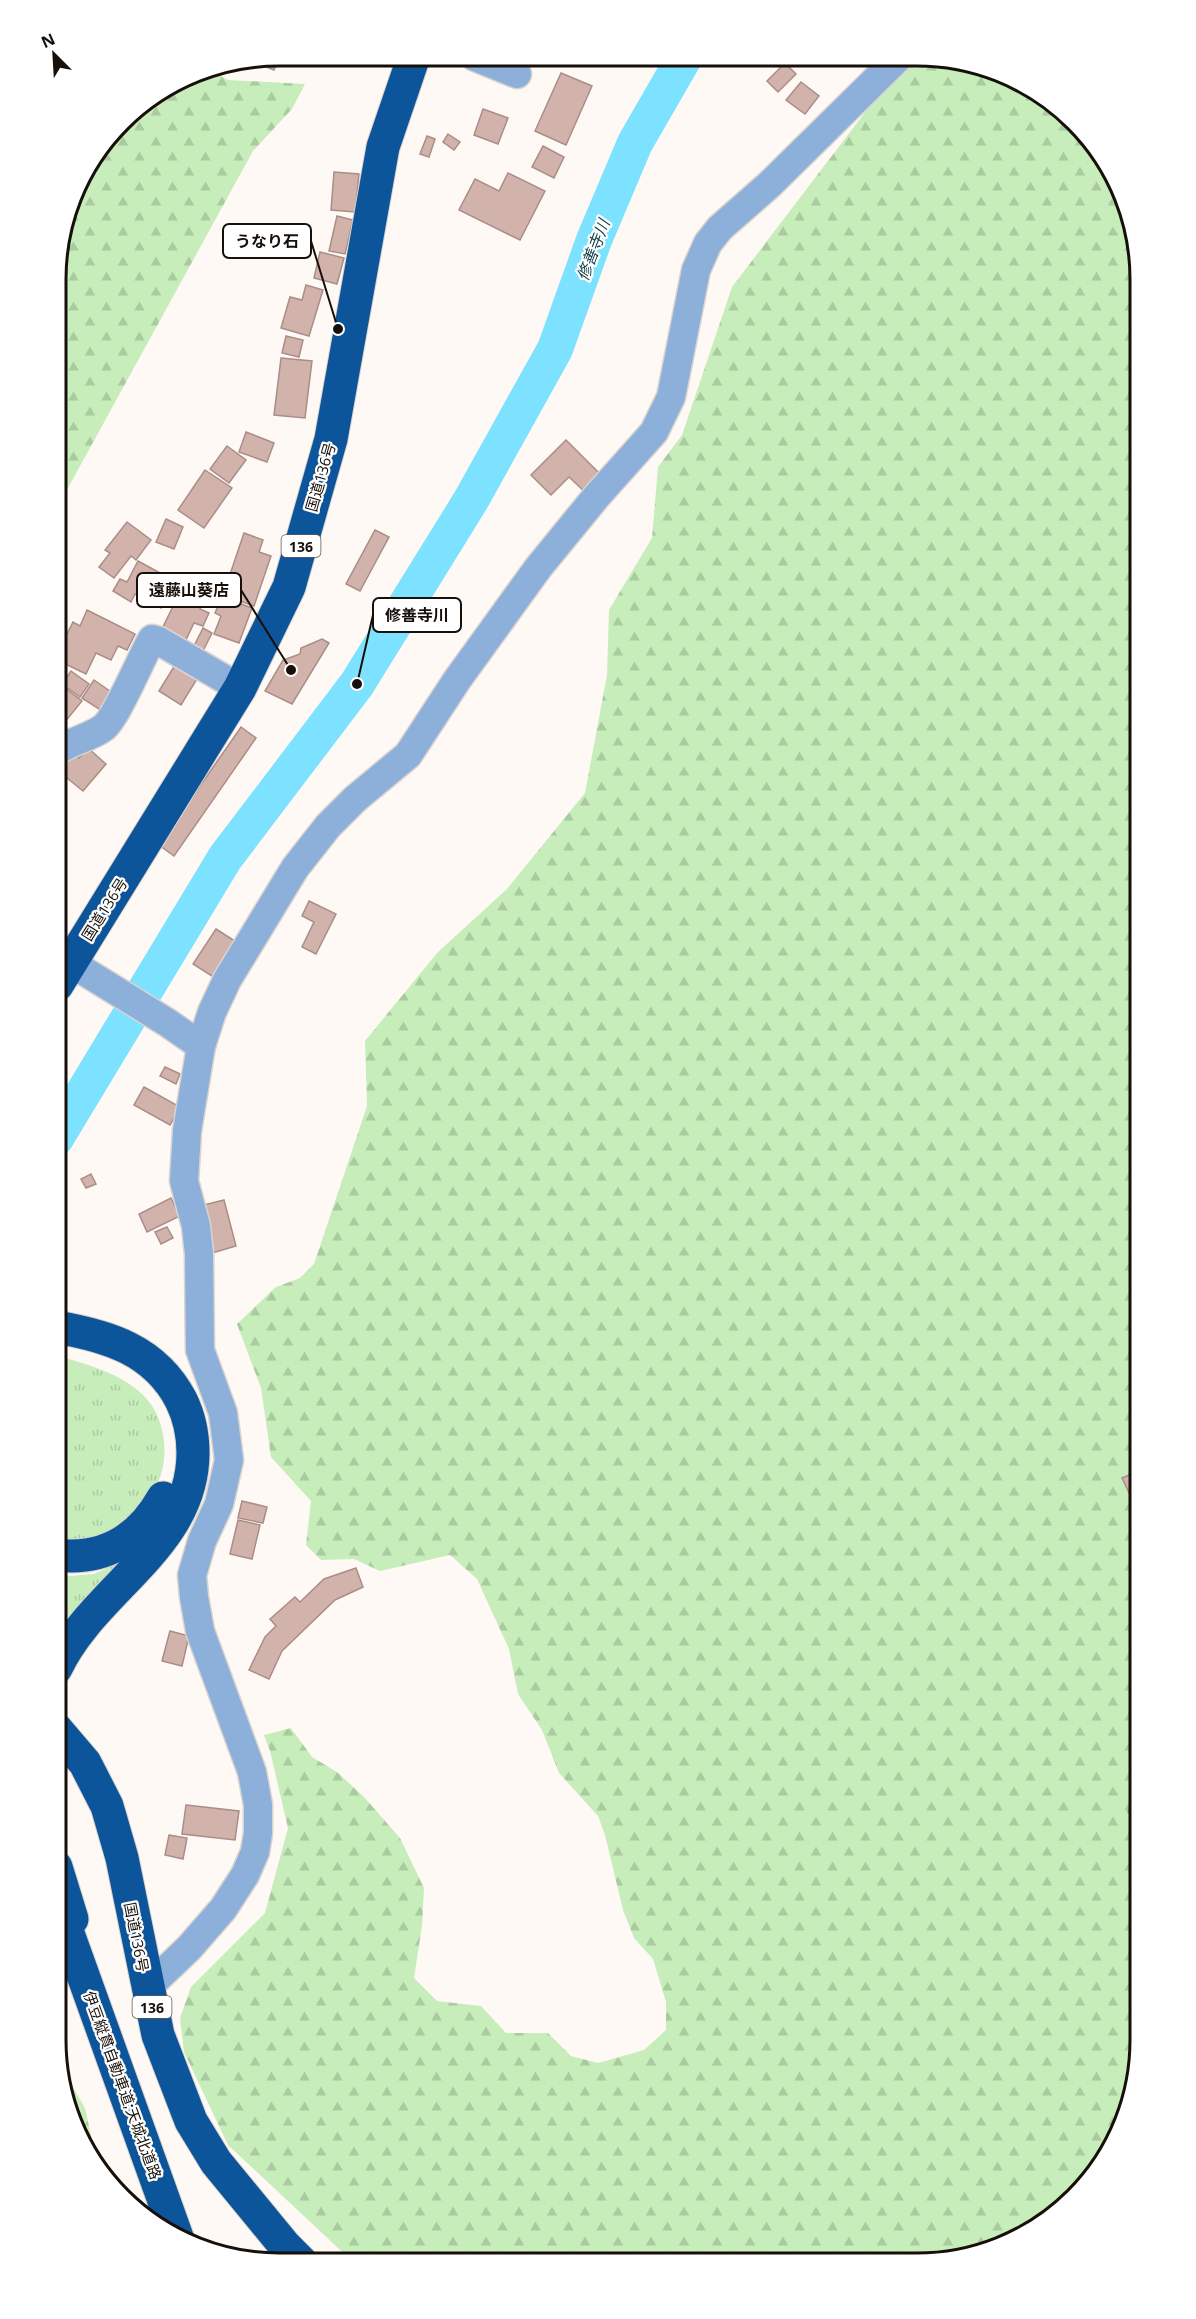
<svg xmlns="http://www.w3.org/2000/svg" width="1196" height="2319" font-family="'Open Sans','Noto Sans JP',sans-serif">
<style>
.grass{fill:url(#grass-tufts)}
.forest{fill:url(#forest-firs)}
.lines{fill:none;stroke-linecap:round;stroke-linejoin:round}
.river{stroke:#7de2ff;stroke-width:36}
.building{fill:#d2b3ac;stroke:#ab8d87;stroke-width:1.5}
.minor-casing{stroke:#dad4d0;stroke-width:31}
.highway-casing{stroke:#dad4d0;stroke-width:35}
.minor{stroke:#8cb0da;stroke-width:28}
.highway{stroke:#0d559a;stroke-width:33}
.labels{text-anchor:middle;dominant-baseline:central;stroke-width:4.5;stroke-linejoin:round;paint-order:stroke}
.shield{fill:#fff;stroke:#5d5753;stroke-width:1.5}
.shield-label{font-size:14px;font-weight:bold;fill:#170f09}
.street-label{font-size:15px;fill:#170f09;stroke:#fff}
.water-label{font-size:16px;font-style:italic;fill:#103f4a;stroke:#fff}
.rim{fill:none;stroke:#170f09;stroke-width:3}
.leader{fill:none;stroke:#170f09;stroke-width:2}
.callout-dot{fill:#170f09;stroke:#fff;stroke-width:2}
.callout{fill:#fff;stroke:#170f09;stroke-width:2}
.callout-label{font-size:16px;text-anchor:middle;font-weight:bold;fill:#170f09}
</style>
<defs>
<pattern id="grass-tufts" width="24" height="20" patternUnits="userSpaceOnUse" patternTransform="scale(1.5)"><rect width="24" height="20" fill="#c7edbb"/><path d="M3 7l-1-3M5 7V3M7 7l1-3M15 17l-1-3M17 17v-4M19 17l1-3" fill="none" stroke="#aaca9f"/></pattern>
<pattern id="forest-firs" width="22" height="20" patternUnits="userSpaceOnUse" patternTransform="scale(1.5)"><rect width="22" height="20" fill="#c7edbb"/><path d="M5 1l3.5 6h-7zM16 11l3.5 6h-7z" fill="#aaca9f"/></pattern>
</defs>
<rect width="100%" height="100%" fill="#fff9f6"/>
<g class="grass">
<path d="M56,1355C85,1364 121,1373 143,1395C169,1420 171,1467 151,1496C146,1503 137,1510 131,1515C126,1520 120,1528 114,1531C97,1539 75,1541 56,1540Z"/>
<polygon points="120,1562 56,1637 56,1577 94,1574"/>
</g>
<g class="forest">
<path d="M911,59C927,60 947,57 962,60C1038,78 1101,133 1128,206C1136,227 1137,257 1140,279V2055L1124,2125L1094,2176L1042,2226L989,2252L917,2263L353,2262L228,2145L184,2052L180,2018L191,1987L265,1913L288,1828L270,1751L264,1735L291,1728L312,1757L337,1772L364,1797L400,1838L424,1888L422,1926L414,1978L437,2001L481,2006L506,2033H548L571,2056L598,2063L644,2050L666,2030V2002L653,1959L634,1938L623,1910L605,1835L598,1816L559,1773L542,1730L518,1694L509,1649L477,1579L450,1555L380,1571L354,1559L321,1560L306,1545L311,1501L271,1457L261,1388L237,1324L276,1287L300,1278L314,1264L367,1106L365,1041L438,952L507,889L585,793L607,675L609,610L652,538L658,467L682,435L732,287L879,94Z"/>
<polygon points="209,69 228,80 305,84 292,109 253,151 57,508 57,250 79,180 131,111 194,72"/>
<polygon points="59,2063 85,2108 94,2149 119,2194 93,2165 67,2112"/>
</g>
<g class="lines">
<polyline class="river" points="56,1138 225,858 357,684 471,500 555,349 594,240 635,143 684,58"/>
</g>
<g class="building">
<polygon points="279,56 274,70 251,61"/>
<polygon points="567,57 590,57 587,66"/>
<polygon points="785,63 796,74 778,92 767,81"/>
<polygon points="561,73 592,86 566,145 535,131"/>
<polygon points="801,82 819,96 805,114 786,100"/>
<polygon points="483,109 508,118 498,144 474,135"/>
<polygon points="448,134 460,142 454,150 443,142"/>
<polygon points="427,136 435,139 429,157 420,154"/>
<polygon points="543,146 564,157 554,178 532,167"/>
<polygon points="334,172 359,174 355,212 331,210"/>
<polygon points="508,173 545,191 520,240 459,210 475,179 499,191"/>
<polygon points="337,216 353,220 345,254 329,251"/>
<polygon points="320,252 344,258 337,284 314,278"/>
<polygon points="306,285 323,290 309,336 281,328 290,297 302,300"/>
<polygon points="286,336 303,340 299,357 282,353"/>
<polygon points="281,358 312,361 305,418 274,415"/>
<polygon points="246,432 274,443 267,462 239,452"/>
<polygon points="566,440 604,478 587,494 569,477 551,495 531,475"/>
<polygon points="227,446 246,460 229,483 210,469"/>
<polygon points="205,470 232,488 204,528 178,510"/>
<polygon points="166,519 183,527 174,549 156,542"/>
<polygon points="127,522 151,540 136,560 131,556 114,578 99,567 110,553 105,550"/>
<polygon points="375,530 389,537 360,591 346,584"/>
<polygon points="244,533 263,540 259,552 271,556 254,606 223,595"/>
<polygon points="138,561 175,581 161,608 135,594 131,602 113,591 120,579 127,582"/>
<polygon points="181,590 204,601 200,609 209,613 203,626 194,623 184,644 160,633"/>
<polygon points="222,597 252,608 239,643 214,634 221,616 215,613"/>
<polygon points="87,610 135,634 127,650 118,646 111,660 96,653 86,674 57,660 57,654 73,622 80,626"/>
<polygon points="203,628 212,633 203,651 194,646"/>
<polygon points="322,639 329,643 292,704 265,691 283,660 300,654 301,648"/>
<polygon points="178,660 200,674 181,705 159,691"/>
<polygon points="71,671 89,684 80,697 62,684"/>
<polygon points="94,680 114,694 102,711 82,698"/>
<polygon points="57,682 82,701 60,728 57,726"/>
<polygon points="241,727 256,738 174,856 159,845"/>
<polygon points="88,748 106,764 83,791 67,778 62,783 57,779 57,758 63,764 73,752 79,758"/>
<polygon points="309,901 336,914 316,954 302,947 314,922 302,916"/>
<polygon points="216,929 238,943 215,978 193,964"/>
<polygon points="165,1067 180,1074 176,1084 160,1076"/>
<polygon points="144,1087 180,1107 170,1125 134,1105"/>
<polygon points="91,1174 96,1184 86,1188 81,1179"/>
<polygon points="171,1198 180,1216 147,1232 139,1214"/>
<polygon points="224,1200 236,1246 212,1253 200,1206"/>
<polygon points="167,1227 173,1238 161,1244 155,1232"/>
<polygon points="1139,1471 1140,1495 1132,1499 1122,1478"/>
<polygon points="242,1501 267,1507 263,1523 238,1518"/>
<polygon points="238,1520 260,1525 252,1559 230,1554"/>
<polygon points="356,1568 363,1587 335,1600 282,1651 269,1679 249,1670 265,1637 276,1626 270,1619 295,1597 300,1602 324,1579"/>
<polygon points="170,1631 189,1636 182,1666 162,1661"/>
<polygon points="1137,1795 1140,1796 1140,1818 1128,1812"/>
<polygon points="186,1805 239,1811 235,1840 182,1834"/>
<polygon points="169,1835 187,1838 183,1859 165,1855"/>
</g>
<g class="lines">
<g class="minor-casing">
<g id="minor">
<polyline points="475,57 517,74"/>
<path d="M57,751C71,741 89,738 103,728C116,719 141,658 152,639L159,641L240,688"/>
<polyline points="71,963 168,1023 201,1046"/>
<polyline points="147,1988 189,1948 223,1909 245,1875 255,1852 258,1833 258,1805 252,1772 200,1631 194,1597 192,1575 202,1541 219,1504 229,1460 223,1413 200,1350 199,1254 196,1226 184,1181 187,1131 201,1046 212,1012 227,980 295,868 328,826 355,799 408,755 457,680 538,568 596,497 654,432 671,397 696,270 708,243 720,228 769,185 897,59"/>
</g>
</g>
<g class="highway-casing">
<g id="highway">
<polyline points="57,985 240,688 289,587 331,439 383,147 414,56"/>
<path d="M56,1555C104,1561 140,1539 163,1498"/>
<path d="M56,1668C93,1589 193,1547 193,1453C193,1434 189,1416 181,1400C155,1350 108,1336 56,1327"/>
<polyline points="56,1729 85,1763 107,1806 122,1858 158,2035 191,2121 216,2162 285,2246 301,2262"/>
<polyline points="56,1867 72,1919"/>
<polyline points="56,1900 177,2237"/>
</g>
</g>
<use href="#minor" class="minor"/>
<use href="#highway" class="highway"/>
</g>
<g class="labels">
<g class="shield">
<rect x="281.5" y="535" width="39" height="22" rx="4.5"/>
<rect x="132.5" y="1996" width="39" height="22" rx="4.5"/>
</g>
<g class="shield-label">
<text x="301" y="546">136</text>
<text x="152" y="2007">136</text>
</g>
<g class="street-label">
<text transform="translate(320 477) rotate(-74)">国道136号</text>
<text transform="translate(104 909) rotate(-58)">国道136号</text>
<text transform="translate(137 1937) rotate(79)">国道136号</text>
<text transform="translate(123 2085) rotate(70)">伊豆縦貫自動車道;天城北道路</text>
</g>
<g class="water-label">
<text transform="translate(593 250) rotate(-69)">修善寺川</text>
</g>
</g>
<path d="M0 0H1196V2319H0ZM279 66H917A213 213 0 0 1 1130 279V2040A213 213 0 0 1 917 2253H279A213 213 0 0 1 66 2040V279A213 213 0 0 1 279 66Z" fill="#fff" fill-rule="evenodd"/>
<path class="rim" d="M279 66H917A213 213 0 0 1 1130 279V2040A213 213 0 0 1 917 2253H279A213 213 0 0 1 66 2040V279A213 213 0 0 1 279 66Z"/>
<path class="leader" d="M338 329L311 241M291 670L241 590M357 684L373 615"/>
<g class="callout-dot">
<circle cx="338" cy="329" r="6"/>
<circle cx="291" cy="670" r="6"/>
<circle cx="357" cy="684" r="6"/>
</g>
<g class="callout">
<rect x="223" y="224" width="88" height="34" rx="6"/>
<rect x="137" y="573" width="104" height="34" rx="6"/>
<rect x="373" y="598" width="88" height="34" rx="6"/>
</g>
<g class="callout-label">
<text x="267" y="247">うなり石</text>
<text x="189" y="596">遠藤山葵店</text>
<text x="417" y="621">修善寺川</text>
</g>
<g transform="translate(54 54) rotate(336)" stroke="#ffffff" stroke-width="4.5" paint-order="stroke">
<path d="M0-4.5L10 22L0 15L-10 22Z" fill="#170f09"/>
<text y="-9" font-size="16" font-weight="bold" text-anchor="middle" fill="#170f09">N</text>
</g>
</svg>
